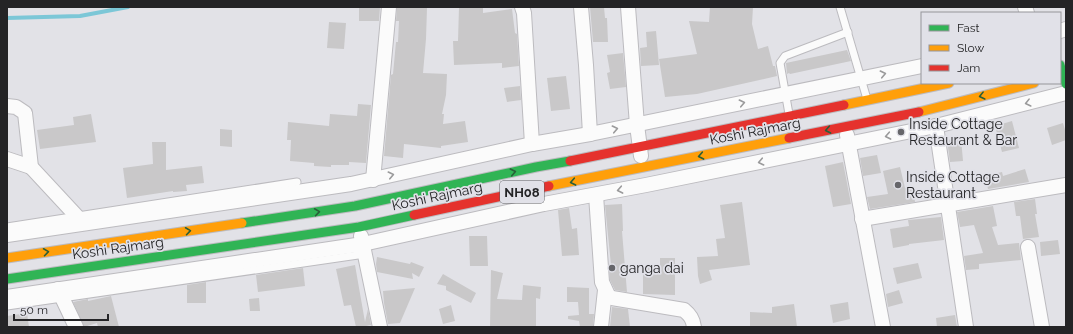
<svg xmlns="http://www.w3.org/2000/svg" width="1073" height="334" font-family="Raleway,sans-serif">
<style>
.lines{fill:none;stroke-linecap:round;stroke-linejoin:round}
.stream{stroke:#7cc7d7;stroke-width:4}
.building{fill:#c9c8c9}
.lane-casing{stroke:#bcbbbf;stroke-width:9}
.street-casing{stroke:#bcbbbf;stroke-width:16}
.fast-casing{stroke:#bcbbbf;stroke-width:11}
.slow-casing{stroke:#bcbbbf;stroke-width:11}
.jam-casing{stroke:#bcbbbf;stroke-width:11}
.lane{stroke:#fbfbfb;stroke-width:7}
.street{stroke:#fbfbfb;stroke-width:14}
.fast{stroke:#30b455;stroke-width:9}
.slow{stroke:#ff9f0a;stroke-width:9}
.jam{stroke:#e5322d;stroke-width:9}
.oneway{stroke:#9a9a9b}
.oneway2{stroke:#295e39}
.poi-dot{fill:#66666a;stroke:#e1e1e8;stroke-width:1.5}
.labels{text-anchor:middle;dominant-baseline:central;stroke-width:3.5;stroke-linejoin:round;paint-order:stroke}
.shield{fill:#e1e1e8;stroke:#5d5d60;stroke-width:1}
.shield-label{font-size:13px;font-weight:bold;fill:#242426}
.poi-label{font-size:14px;fill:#242426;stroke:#e1e1e8;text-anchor:start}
.street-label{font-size:14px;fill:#242426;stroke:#e1e1e8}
</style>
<rect width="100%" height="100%" fill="#e2e2e7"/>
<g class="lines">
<polyline class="stream" points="7,18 80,16 128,7"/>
</g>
<g class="building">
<polygon points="359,7 380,7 379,21 359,21"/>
<polygon points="459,7 483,7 483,13 512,9 515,33 517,34 519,66 502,68 502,63 454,65 453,41 458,41"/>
<polygon points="590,7 604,7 605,18 607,18 608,42 593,42"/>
<polygon points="710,7 753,7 752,24 758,49 768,46 773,66 775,66 777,76 697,94 665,97 659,59 697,54 689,21 709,22"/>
<polygon points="397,8 427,8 426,39 423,73 447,74 446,95 442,114 444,114 443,124 465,121 468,142 441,146 441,148 404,144 403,158 384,156 391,75 393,74 396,42 398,42 399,21 396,21"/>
<polygon points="329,22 346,23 344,49 327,48"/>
<polygon points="656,31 659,65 641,66 640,48 647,47 646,32"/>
<polygon points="847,50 851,61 790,74 789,73 787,74 786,63"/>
<polygon points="623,53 626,87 610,89 607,73 610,72 607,55"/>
<polygon points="566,76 570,109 551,111 547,78"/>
<polygon points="520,86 521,100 507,102 504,88"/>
<polygon points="358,104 371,105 366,163 349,162 349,165 331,165 331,167 314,166 314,163 290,161 291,140 287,140 288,122 329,126 330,114 357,116"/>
<polygon points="91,114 96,142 40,149 37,130 74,125 73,117"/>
<polygon points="1012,121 1019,148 1002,152 995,126"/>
<polygon points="1063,123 1066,133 1066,140 1052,145 1047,128"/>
<polygon points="220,129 232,130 232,147 220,146"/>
<polygon points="961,138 963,161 950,162 947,140"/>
<polygon points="152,142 166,142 166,170 202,166 204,183 186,185 187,191 173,192 173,191 127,198 123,168 153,164"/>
<polygon points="877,155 881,173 863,176 860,158"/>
<polygon points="843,162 851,204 833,207 825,166"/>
<polygon points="900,167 905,188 913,187 915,202 870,209 867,197 888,194 883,171"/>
<polygon points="1025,169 1029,182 988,189 985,176 1002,172 1003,176"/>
<polygon points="1035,199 1037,214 1035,214 1039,237 1023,239 1020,216 1016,216 1014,202"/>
<polygon points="742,202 750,265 709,270 712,280 700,284 698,276 697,257 718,256 716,239 725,238 720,205"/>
<polygon points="622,204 623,231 622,231 627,292 615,290 610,280 609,265 611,265 605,205"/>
<polygon points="993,206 997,226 992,227 998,245 1019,243 1021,260 979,264 979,269 966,270 964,256 983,253 974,225 960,227 957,212"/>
<polygon points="569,208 572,229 577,228 579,255 562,256 558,210"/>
<polygon points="941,217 944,240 909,244 909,245 893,248 890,229 909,226 908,220"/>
<polygon points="469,236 487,236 488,266 470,266"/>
<polygon points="1058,240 1060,254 1041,256 1040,242"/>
<polygon points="377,257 410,264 411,262 424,267 419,277 412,273 413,279 377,272 376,264"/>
<polygon points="660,258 675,258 675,295 643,294 643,267 660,267"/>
<polygon points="918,263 922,278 897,284 893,268"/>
<polygon points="355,265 365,322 368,309 371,325 366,326 366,327 356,327 351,305 344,306 336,269"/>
<polygon points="303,268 305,286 258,292 256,275"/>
<polygon points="491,270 503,273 497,299 522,300 523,285 541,287 540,299 536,298 536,327 490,327"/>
<polygon points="443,274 476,293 471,303 446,290 446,286 437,284"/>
<polygon points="206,282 206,303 187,303 187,285"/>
<polygon points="567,287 589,288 589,314 594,314 593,327 580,327 579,321 568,319 568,316 579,315 578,302 567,302"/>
<polygon points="415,288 400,323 388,324 384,303 383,291"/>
<polygon points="899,290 903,303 888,307 886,294"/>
<polygon points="111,296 119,327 98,327 97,323 84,327 73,302 88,299 88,301"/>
<polygon points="259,298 260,311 250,311 249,299"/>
<polygon points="848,302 850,319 833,323 830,305"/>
<polygon points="794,304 797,327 750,327 750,312 772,313 772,307"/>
<polygon points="451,305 455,321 443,324 439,309"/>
<polygon points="612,307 628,309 630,327 610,327"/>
<polygon points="27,313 29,327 7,327 7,316"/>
<polygon points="955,315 957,327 937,327 936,318"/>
</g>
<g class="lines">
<g class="lane-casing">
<g id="lane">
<polyline points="840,7 867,99"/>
<polyline points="789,114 780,63 785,56 848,32"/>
<polyline points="7,227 297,182"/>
<polyline points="7,306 365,254"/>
</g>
</g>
<g class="street-casing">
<g id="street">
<polyline points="522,7 524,13 532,144"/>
<polyline points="581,7 586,65 590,134"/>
<polyline points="628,7 637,125 641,156"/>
<polyline points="1025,7 1027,13"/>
<polyline points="1060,31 1066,29"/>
<polyline points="7,106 16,107 25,113 31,167 83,223"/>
<polyline points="936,126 966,327"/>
<polyline points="847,135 883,327"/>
<polyline points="7,159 31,167"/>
<polyline points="373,180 389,7"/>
<path d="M596,195L602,282L608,295L612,298L684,310C690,315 693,319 694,327"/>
<polyline points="862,219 1066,185"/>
<polyline points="7,235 351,184 532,144 590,134 922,66"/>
<polyline points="361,236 380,327"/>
<polyline points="1028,247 1042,327"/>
<polyline points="58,289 76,327"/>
<polyline points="7,297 363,244 544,204 646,185 936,126 1066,93"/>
<polyline points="601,327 605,290"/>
</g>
</g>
<g class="fast-casing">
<g id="fast">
<polyline points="1060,65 1066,84"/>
<polyline points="242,223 355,206 536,167 570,161"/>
<polyline points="7,279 359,227 414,215"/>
</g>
</g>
<g class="slow-casing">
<g id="slow">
<polyline points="844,105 949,83"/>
<polyline points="919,112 1034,83"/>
<polyline points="549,186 789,138"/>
<polyline points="7,258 242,223"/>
</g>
</g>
<g class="jam-casing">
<g id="jam">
<polyline points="789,138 919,112"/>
<polyline points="570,161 844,105"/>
<polyline points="414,215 549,186"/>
</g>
</g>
<use href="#lane" class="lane"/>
<use href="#street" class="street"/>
<use href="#fast" class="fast"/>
<use href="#slow" class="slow"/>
<use href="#jam" class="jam"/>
</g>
<defs><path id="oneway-chevron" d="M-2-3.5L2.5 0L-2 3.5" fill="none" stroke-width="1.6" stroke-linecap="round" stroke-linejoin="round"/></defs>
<g class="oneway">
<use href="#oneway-chevron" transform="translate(883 74) rotate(-12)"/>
<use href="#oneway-chevron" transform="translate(742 103) rotate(-12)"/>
<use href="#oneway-chevron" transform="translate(1028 103) rotate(166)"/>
<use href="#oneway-chevron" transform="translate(615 129) rotate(-12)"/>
<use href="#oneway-chevron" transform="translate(888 136) rotate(169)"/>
<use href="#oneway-chevron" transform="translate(761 162) rotate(168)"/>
<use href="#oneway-chevron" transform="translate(391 175) rotate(-13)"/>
<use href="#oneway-chevron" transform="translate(620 190) rotate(169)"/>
</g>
<g class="oneway2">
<use href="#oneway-chevron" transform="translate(982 96) rotate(166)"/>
<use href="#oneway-chevron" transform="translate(828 130) rotate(169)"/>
<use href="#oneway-chevron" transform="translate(701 156) rotate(169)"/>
<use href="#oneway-chevron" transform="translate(513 172) rotate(-12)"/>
<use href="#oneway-chevron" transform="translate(573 182) rotate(169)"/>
<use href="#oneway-chevron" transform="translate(317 212) rotate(-8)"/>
<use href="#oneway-chevron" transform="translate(188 231) rotate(-8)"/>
<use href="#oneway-chevron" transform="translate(46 252) rotate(-8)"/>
</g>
<g class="poi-dot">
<circle cx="901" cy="132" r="4"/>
<circle cx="898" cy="185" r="4"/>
<circle cx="612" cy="268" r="4"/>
</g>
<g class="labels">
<rect class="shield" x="500" y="181" width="44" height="22" rx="3"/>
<g class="shield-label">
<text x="522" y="192">NH08</text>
</g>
<g class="poi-label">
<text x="909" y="124">Inside Cottage<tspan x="909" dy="16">Restaurant &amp; Bar</tspan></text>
<text x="906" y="177">Inside Cottage<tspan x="906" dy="16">Restaurant</tspan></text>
<text x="620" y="268">ganga dai</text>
</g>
<g class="street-label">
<text transform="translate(755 131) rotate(-11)">Koshi Rajmarg</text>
<text transform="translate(437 196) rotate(-12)">Koshi Rajmarg</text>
<text transform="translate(118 248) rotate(-8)">Koshi Rajmarg</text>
</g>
</g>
<rect width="1073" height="334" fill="none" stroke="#242426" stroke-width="16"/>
<rect x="921" y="12" width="140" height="72" fill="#e1e1e8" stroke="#95959a"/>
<rect x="929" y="25" width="20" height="6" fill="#30b455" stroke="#95959a"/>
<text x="957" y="32" font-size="12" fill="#242426">Fast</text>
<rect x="929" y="45" width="20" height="6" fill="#ff9f0a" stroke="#95959a"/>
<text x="957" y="52" font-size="12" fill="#242426">Slow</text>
<rect x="929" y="65" width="20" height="6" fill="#e5322d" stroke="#95959a"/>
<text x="957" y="72" font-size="12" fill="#242426">Jam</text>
<path d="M14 314v6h94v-6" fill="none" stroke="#242426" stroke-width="2"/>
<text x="20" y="314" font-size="12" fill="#242426" stroke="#e1e1e8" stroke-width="3" paint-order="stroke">50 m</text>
</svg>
